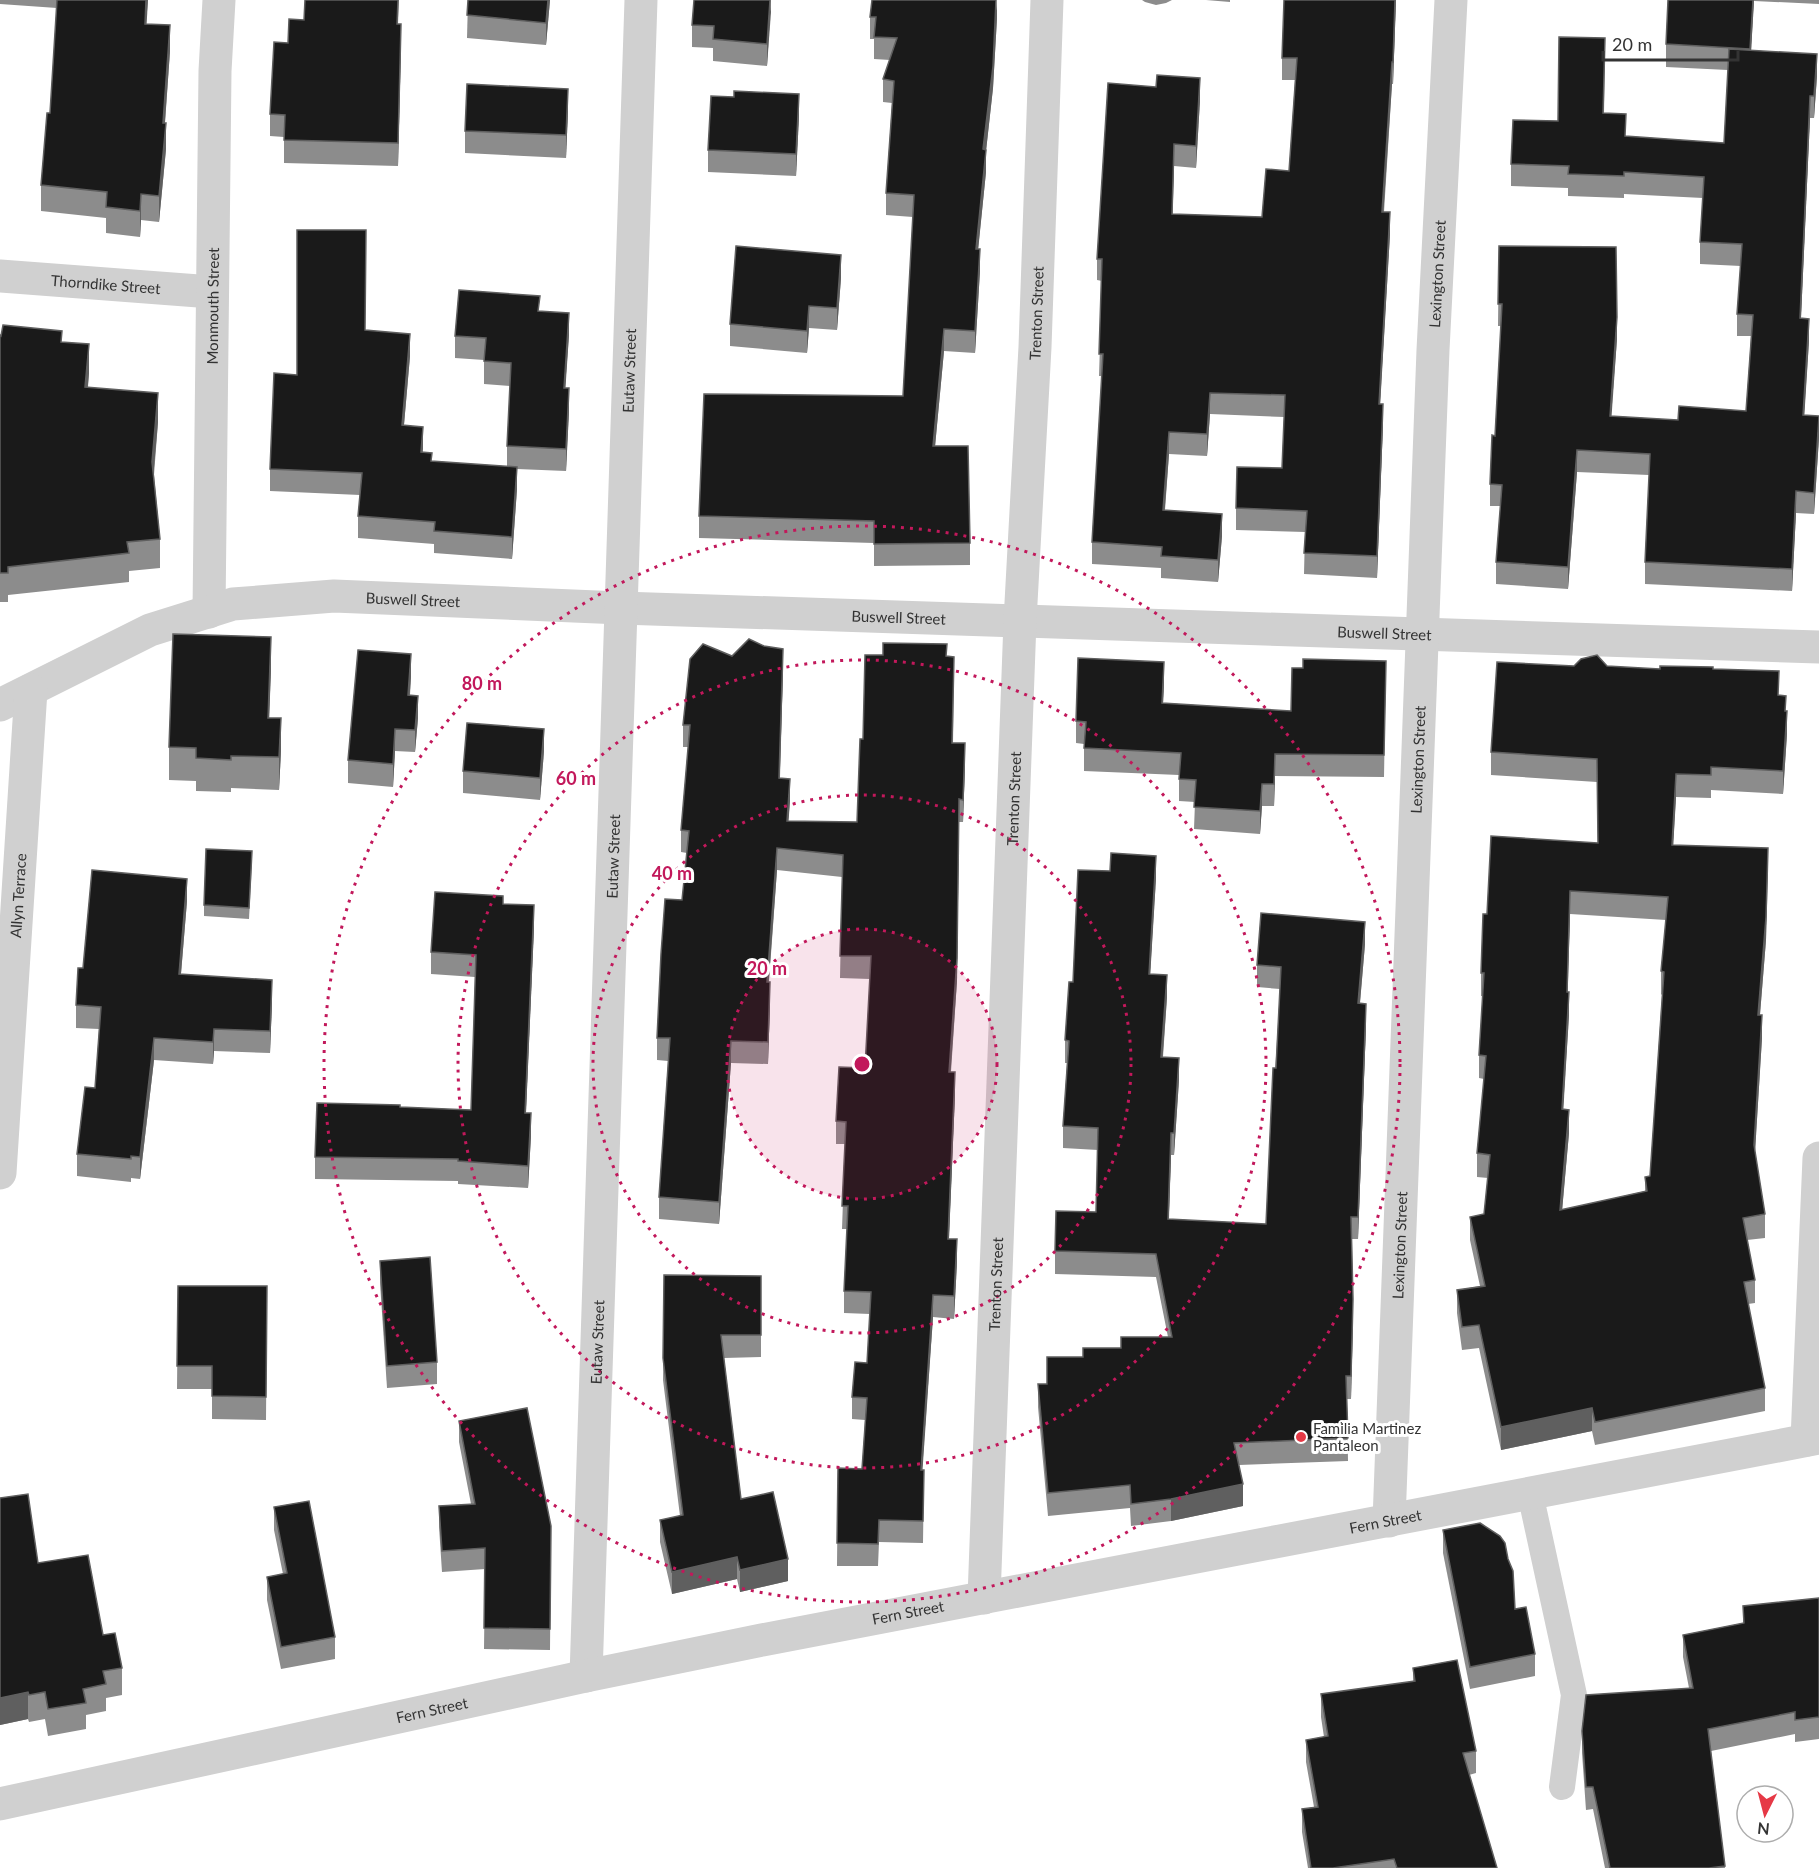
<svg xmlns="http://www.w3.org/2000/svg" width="1819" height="1868" font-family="Lato,sans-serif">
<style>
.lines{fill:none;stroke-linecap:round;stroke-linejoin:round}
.service{stroke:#d0d0d0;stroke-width:26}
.minor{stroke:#d0d0d0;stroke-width:33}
.wall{fill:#8c8c8c;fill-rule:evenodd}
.shaded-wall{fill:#5f5f5f}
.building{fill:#1a1a1a;stroke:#5f5f5f;stroke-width:1.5;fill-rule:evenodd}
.ring{fill:none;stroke:#c2185b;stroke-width:3;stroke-dasharray:3 6}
.poi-dot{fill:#e63946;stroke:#fff;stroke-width:2}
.labels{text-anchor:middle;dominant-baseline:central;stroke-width:6;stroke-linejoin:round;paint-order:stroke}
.street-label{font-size:15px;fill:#333;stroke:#fff}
.poi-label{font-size:15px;fill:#333;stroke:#fff;text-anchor:start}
.centre{fill:#c2185b;stroke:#fff;stroke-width:3}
.ring-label{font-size:18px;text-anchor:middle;font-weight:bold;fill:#c2185b;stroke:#fff;stroke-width:6;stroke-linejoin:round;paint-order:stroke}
</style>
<rect width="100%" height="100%" fill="#fff"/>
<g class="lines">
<polyline class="service" points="1530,1493 1574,1695 1562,1787"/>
<g class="minor">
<path id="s1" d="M0,276L212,292"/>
<path id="s2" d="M209,612L215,71L219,0"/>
<path id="s3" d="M0,705L150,630L233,604L334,596L621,608L1819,647"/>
<path id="s4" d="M0,1173L31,690"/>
<polyline points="1807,1440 1819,1158"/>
<path id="s5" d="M1389,1521L1433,350L1451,0"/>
<path id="s6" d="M984,1598L1020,621L1035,347L1047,0"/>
<path id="s7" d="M586,1676L641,0"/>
<path id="s8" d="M0,1804L586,1676L762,1640L1819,1438"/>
</g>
</g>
<g class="wall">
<polygon points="0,0 148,0 146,24 170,51 165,123 166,149 159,222 141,220 140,237 106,233 106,218 41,211 41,185 50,113 57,8 0,4"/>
<polygon points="305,0 399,0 398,24 401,46 398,166 284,163 284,137 270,136 270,114 288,43 304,20"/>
<polygon points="468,0 550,0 546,45 467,38"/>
<polygon points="771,0 767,66 713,61 713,48 692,47 692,25"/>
<polygon points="1142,0 1172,0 1166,3 1156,5 1145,2"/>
<polygon points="1206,0 1230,0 1230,2"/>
<polygon points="1396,0 1393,84 1392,84 1384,212 1390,234 1380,404 1383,425 1377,578 1304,574 1305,532 1236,530 1236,508 1282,468 1284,417 1210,414 1207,456 1169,454 1165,510 1222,536 1218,582 1161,578 1161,568 1092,564 1092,542 1102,376 1099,376 1102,281 1097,280 1097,259 1200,100 1196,168 1174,166 1172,214 1262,217 1289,171 1295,80 1282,80 1282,58"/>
<polygon points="1668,0 1819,0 1819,4 1754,1 1751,50 1817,76 1814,118 1810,118 1801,318 1809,341 1804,415 1819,438 1814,514 1796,513 1792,591 1645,584 1645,562 1649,475 1577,472 1568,589 1496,584 1496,562 1501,506 1490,506 1490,484 1495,436 1501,326 1498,326 1499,246 1617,339 1611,416 1678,420 1746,411 1751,336 1737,336 1737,314 1741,266 1700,264 1700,242 1703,198 1624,194 1624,198 1568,196 1568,188 1511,186 1511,164 1558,121 1605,59 1604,113 1626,136 1724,143 1728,70 1666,67 1666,44"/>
<polygon points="870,17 997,18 993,88 986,151 986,172 978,249 980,271 975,353 944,351 935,446 970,543 970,565 874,566 874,543 699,538 699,516 903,396 913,217 886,215 886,193 892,103 883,102 883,79 890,60 874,59 874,39 870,39"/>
<polygon points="734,97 799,116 796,176 708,172 708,150"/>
<polygon points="568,111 566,158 465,153 465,131"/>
<polygon points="841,278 837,330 809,328 807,353 730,346 730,324"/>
<polygon points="540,311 569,335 565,388 569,411 566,471 517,469 517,489 512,559 434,553 434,544 358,538 358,516 360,495 270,491 270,469 297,375 365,330 410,356 404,425 423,452 432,461 507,467 507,446 510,386 484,384 484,360 455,358 455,336"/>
<polygon points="0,335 62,342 89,373 88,387 158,422 154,475 160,539 160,568 129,571 129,582 8,595 8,602 0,602"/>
<polygon points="732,656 783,671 780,778 790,801 788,821 857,822 863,739 947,656 954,679 953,743 965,766 963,822 959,822 957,981 951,1072 955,1095 949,1239 957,1262 954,1319 933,1317 922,1470 924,1470 923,1543 879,1542 878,1566 837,1566 838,1468 862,1469 865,1420 852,1419 852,1397 867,1363 870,1314 844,1313 844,1291 847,1229 842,1229 845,1144 836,1144 836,1121 865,1068 870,979 840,978 842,877 777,870 769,982 770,1004 768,1064 731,1063 719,1224 659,1219 659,1197 668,1061 657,1060 657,1038 682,900 687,853 681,852 681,830 688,747 683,747 683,725"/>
<polygon points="1386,661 1384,777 1275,776 1274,806 1262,806 1260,834 1194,829 1195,802 1179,801 1179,775 1084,771 1084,744 1076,743 1076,721 1164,684 1163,703 1291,711 1303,668"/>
<path d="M1574,666L1660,669H1713L1779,695L1786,711L1787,734L1783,794L1711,790V798L1676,797L1673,845L1768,871L1766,940L1760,1015L1762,1038L1755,1152L1765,1214V1238L1747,1240L1755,1280V1303L1748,1304L1765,1388V1411L1595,1445L1592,1431L1501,1450L1479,1348L1462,1350L1457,1313V1290L1480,1286L1470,1240V1217L1484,1214L1488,1178L1477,1177V1153L1484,1079L1479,1078V1055L1483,996H1481V973L1487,914L1598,843L1597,782L1491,775V752ZM1570,914L1666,920L1661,971V994L1662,995L1650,1176L1645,1177V1191L1562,1210L1569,1133L1563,1109L1569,1015L1567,992Z"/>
<polygon points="271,669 269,718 281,751 279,790 231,788 231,792 196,791 196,781 169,780 169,747"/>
<polygon points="411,677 410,695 418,718 415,752 395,751 393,787 348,783 348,760"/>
<polygon points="544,751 540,800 463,793 463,771"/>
<polygon points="252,862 249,919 204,916 204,905"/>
<polygon points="1156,878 1150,974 1167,997 1163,1057 1179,1080 1174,1155 1171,1155 1169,1219 1266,1224 1280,989 1257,987 1257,965 1365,944 1360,1003 1366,1026 1358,1239 1352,1239 1353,1321 1351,1399 1347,1399 1348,1461 1239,1465 1243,1506 1171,1521 1131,1526 1130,1508 1048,1516 1038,1407 1038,1384 1047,1384 1083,1357 1121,1348 1121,1337 1168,1337 1156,1277 1055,1274 1055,1251 1096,1212 1098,1150 1063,1148 1063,1126 1067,1063 1065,1063 1065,1040"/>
<polygon points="187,901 181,974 272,1002 270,1053 214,1051 213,1064 154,1060 140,1179 131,1178 131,1182 77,1176 77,1154 95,1088 99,1029 76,1028 76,1005 83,968"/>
<polygon points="503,904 534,928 526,1113 531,1136 528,1188 458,1184 458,1181 315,1179 315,1157 400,1107 471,1110 475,977 431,974 431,952"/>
<polygon points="380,1261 437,1362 437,1384 387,1388 380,1283"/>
<polygon points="664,1275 761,1276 761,1357 724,1358 741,1499 788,1581 740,1592 737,1579 672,1594 660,1542 660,1520 680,1516 663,1380"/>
<polygon points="178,1286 267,1286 266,1420 212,1419 212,1389 177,1389"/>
<polygon points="459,1421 551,1526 550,1650 484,1649 485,1569 442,1572 439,1527 439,1506 471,1504 459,1442"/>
<polygon points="0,1498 38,1563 103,1635 122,1668 122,1695 106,1698 106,1711 86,1715 86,1729 48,1736 45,1719 29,1722 28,1719 0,1725"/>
<polygon points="274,1507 335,1637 335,1659 281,1669 267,1600 267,1577 283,1574 274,1530"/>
<polygon points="1443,1530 1535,1654 1535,1676 1470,1689 1443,1553"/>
<polygon points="1819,1598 1819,1739 1795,1742 1795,1734 1711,1751 1725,1868 1605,1868 1593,1809 1586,1810 1582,1753 1582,1731 1689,1688 1683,1657 1683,1635 1743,1623 1743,1606"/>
<polygon points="1413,1668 1476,1751 1476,1773 1469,1775 1497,1868 1308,1868 1302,1832 1302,1809 1314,1807 1306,1762 1306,1740 1324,1737 1321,1717 1321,1694 1413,1682"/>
</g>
<g class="shaded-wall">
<polygon points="146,0 148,0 145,50 145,24"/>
<polygon points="548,0 550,0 546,45 546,23"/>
<polygon points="770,0 771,12 767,66 767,44"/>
<polygon points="997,0 997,18 993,88 986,151 986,172 976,271 976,249 983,149"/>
<polygon points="1395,0 1396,0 1393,84 1393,62"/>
<polygon points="1753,0 1754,0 1750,71 1750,49"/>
<polygon points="401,24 401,46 398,166 398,143"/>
<polygon points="170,25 170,51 163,149 163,123"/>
<polygon points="1817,54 1817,76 1814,118 1814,96"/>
<polygon points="1392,62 1392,84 1382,233 1382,212"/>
<polygon points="1200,78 1200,100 1196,168 1196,146"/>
<polygon points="568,89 568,111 566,158 566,135"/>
<polygon points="799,94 799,116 796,176 796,154"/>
<polygon points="1810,96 1810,118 1800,340 1800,318"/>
<polygon points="166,123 166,149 159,222 159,196"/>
<polygon points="1174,144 1174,166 1172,236 1172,214"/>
<polygon points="141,194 141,220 140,237 140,211"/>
<polygon points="1390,212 1390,234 1379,425 1379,404"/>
<polygon points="980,249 980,271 975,353 975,331"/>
<polygon points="841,255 841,278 837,330 837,308"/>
<polygon points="809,306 809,328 807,353 807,331"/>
<polygon points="569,313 569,335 564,410 564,388"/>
<polygon points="1617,317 1617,339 1610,438 1610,416"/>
<polygon points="1809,319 1809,341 1803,437 1803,415"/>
<polygon points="944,329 944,351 933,468 933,446"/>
<polygon points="410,334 410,356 402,447 402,425"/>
<polygon points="89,344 89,373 85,416 85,387"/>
<polygon points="569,388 569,411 566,471 566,449"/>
<polygon points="158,393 158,422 152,491 152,462"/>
<polygon points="1210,393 1210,414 1207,456 1207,434"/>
<polygon points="1383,404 1383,425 1377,578 1377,556"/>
<polygon points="1819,416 1819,438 1814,514 1814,493"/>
<polygon points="423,427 423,449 421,474 421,452"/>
<polygon points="1169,432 1169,454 1163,532 1163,510"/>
<polygon points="1577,450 1577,472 1568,589 1568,567"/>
<polygon points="517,467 517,489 512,559 512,537"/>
<polygon points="1796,491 1796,513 1792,591 1792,569"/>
<polygon points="1222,514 1222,536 1218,582 1218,560"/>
<polygon points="271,637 271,669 268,750 268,718"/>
<polygon points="783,649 783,671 779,800 779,778"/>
<polygon points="411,654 411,677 408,717 408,695"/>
<polygon points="1164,662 1164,684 1162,725 1162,703"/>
<polygon points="418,696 418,718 415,752 415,730"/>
<polygon points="1787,711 1787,734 1783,794 1783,771"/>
<polygon points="281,718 281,751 279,790 279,757"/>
<polygon points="395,729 395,751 393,787 393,764"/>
<polygon points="544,729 544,751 540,800 540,778"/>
<polygon points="965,743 965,766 963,822 963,800"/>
<polygon points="1275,754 1275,776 1274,806 1274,784"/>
<polygon points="1676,774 1676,797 1672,868 1672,845"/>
<polygon points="790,779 790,801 787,843 787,821"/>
<polygon points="1262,784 1262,806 1260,834 1260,811"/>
<polygon points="959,822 957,981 949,1094 949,1072"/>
<polygon points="777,848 777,870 767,1004 767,982"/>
<polygon points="1768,848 1766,940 1758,1038 1758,1015"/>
<polygon points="1156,856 1156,878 1149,996 1149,974"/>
<polygon points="187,879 187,901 179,997 179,974"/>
<polygon points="1570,891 1570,914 1567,1015 1567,992"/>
<polygon points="534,905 534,928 525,1135 525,1113"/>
<polygon points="1365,922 1365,944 1358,1025 1358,1003"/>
<polygon points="1167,975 1167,997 1161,1079 1161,1057"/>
<polygon points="272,980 272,1002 270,1053 270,1031"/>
<polygon points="770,982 770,1004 768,1064 768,1042"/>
<polygon points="1569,992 1569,1015 1562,1132 1562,1109"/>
<polygon points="1366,1004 1366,1026 1358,1239 1358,1217"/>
<polygon points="1762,1015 1762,1038 1754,1168 1754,1145"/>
<polygon points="214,1029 214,1051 213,1064 213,1042"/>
<polygon points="154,1038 154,1060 140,1179 140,1157"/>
<polygon points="731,1041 731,1063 719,1224 719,1202"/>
<polygon points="1179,1058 1179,1080 1174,1155 1174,1133"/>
<polygon points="955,1072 955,1095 948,1261 948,1239"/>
<polygon points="1569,1110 1569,1133 1560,1234 1560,1210"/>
<polygon points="531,1113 531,1136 528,1188 528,1166"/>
<polygon points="1171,1133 1171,1155 1168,1241 1168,1219"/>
<polygon points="957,1239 957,1262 954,1319 954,1296"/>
<polygon points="933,1295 933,1317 921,1492 921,1470"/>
<polygon points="1353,1299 1353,1321 1351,1399 1351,1376"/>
<polygon points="1592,1408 1592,1431 1501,1450 1501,1427"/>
<polygon points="1243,1484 1243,1506 1171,1521 1171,1499"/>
<polygon points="737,1557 737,1579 672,1594 672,1572"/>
<polygon points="788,1559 788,1581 740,1592 740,1570"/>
<polygon points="28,1692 28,1719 0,1725 0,1698"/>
</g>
<g class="building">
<polygon points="57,0 146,0 145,24 170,25 163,123 166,123 159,196 141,194 140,211 106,207 107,192 41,185 47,113 50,113"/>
<polygon points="305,0 398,0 397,24 401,24 398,143 284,140 285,115 270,114 274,42 288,43 289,19 304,20"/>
<polygon points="468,0 548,0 546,23 467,15"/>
<polygon points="694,0 770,0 767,44 713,39 714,26 692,25"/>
<polygon points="872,0 996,0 993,66 983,149 986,150 976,249 980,249 975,331 944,329 933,446 968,446 970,543 874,544 874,521 699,516 704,394 903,396 914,195 886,193 894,81 883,79 897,38 874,37 876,17 870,17"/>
<polygon points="1284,0 1395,0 1393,62 1392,62 1382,212 1390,212 1379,404 1383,404 1377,556 1304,553 1307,511 1236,508 1237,467 1282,468 1285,395 1210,393 1207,434 1169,432 1163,510 1222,514 1218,560 1161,556 1162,547 1092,542 1103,354 1099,354 1102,259 1097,259 1108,83 1156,87 1157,75 1200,78 1196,146 1174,144 1172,214 1262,217 1266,169 1289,171 1297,58 1282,58"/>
<polygon points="1668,0 1753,0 1750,49 1666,44"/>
<polygon points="1559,37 1605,38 1603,113 1626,114 1625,136 1724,143 1729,49 1817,54 1814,96 1810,96 1800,318 1809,319 1803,415 1819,416 1814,493 1796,491 1792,569 1645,562 1650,454 1577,450 1568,567 1496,562 1502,485 1490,484 1492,435 1495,436 1502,304 1498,304 1499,246 1616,247 1617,317 1610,416 1678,420 1679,406 1746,411 1753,315 1737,314 1742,244 1700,242 1704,177 1624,172 1624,176 1568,174 1569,166 1511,164 1513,120 1558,121"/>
<polygon points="467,84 568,89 566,135 465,131"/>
<polygon points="734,91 799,94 796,154 708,150 711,96 734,97"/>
<polygon points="297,230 366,230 365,330 410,334 402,425 423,427 421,452 432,453 431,461 517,467 512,537 434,531 435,522 358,516 362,473 270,469 274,373 297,375"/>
<polygon points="736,246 841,255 837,308 809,306 807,331 730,324"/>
<polygon points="459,290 540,296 538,311 569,313 564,388 569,388 566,449 507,446 511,363 484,361 486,338 455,336"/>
<polygon points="3,325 62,331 61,342 89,344 85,387 158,393 152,462 160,539 127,542 129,553 8,567 8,573 0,573 0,335 1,336"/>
<polygon points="173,634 271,637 268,718 281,718 279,757 231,756 231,760 196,758 196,748 169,747"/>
<polygon points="749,639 764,646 783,649 779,778 790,779 787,821 857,822 860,739 863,739 865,655 883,655 883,643 947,644 946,656 954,657 952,743 965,743 963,800 959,799 957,958 949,1072 955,1072 948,1239 957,1239 954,1296 933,1295 921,1470 924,1470 923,1521 879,1520 878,1544 837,1543 838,1468 862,1469 867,1398 852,1397 855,1362 867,1363 871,1292 844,1291 848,1206 842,1206 846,1122 836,1121 839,1067 865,1068 871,956 840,956 843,855 777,848 767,982 770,982 768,1042 731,1041 719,1202 659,1197 670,1038 657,1038 661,954 665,899 682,900 689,831 681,830 690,725 683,725 690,659 703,644 732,656"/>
<polygon points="358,650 411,654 408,695 418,696 415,730 395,729 393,764 348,760"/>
<path d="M1597,655L1607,666L1660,669V666L1713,667V669L1779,671L1778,695L1786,696L1785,711H1787L1783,771L1711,767V775L1676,774L1672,845L1768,848L1766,917L1758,1015H1762L1754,1145L1765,1214L1743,1218L1755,1280L1744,1282L1765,1388L1595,1422L1592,1408L1501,1427L1479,1325L1462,1327L1457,1290L1485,1286L1470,1217L1484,1214L1490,1155L1477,1153L1486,1056L1479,1055L1484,973H1481L1483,914H1487L1491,836L1598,843L1597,759L1491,752L1497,662L1574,666L1581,659ZM1570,891L1668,897L1661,971L1664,972L1650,1176L1645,1177L1647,1191L1560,1210L1569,1110L1562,1109L1569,992H1567Z"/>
<polygon points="1078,658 1164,662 1162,703 1291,711 1292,668 1303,668 1303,659 1386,661 1384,755 1275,754 1274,784 1262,784 1260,811 1194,807 1196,780 1179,779 1181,753 1084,748 1086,722 1076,721"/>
<polygon points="467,723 544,729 540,778 463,771"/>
<polygon points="206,849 252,851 249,908 204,905"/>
<polygon points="1111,853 1156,856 1149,974 1167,975 1161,1057 1179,1058 1174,1133 1171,1133 1168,1219 1266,1224 1273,1068 1276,1068 1281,967 1257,965 1261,913 1365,922 1358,1003 1366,1004 1358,1217 1351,1217 1353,1299 1351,1376 1346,1376 1348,1438 1234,1443 1243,1484 1171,1499 1131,1504 1130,1485 1048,1493 1038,1384 1047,1384 1047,1357 1083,1357 1083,1348 1121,1348 1121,1337 1172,1337 1156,1254 1055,1251 1056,1211 1096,1212 1098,1128 1063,1126 1069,1041 1065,1040 1069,982 1073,982 1078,870 1110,871"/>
<polygon points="92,870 187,879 179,974 272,980 270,1031 214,1029 213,1042 154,1038 140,1157 131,1156 131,1159 77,1154 85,1087 95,1088 101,1007 76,1005 78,968 83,968"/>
<polygon points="435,892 503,896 503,904 534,905 525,1113 531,1113 528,1166 458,1161 458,1159 315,1157 317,1103 400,1105 400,1107 471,1110 476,955 431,952"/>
<polygon points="430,1257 437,1362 387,1366 380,1261"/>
<polygon points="664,1275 761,1276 761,1335 721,1335 741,1499 773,1492 788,1559 740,1570 737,1557 672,1572 660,1520 683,1515 663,1358"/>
<polygon points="178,1286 267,1286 266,1397 212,1396 212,1366 177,1366"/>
<polygon points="527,1408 551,1526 550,1629 484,1628 485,1548 442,1551 439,1506 475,1504 459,1421"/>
<polygon points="28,1494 38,1563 88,1555 103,1635 115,1633 122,1668 103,1671 106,1684 83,1689 86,1703 48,1709 45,1692 29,1695 28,1692 0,1698 0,1498"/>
<polygon points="309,1501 335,1637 281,1647 267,1577 287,1573 274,1507"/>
<polygon points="1480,1523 1500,1536 1505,1543 1508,1559 1513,1571 1515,1609 1526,1607 1535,1654 1470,1667 1443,1530"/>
<polygon points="1819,1598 1819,1717 1795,1720 1795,1712 1708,1729 1725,1866 1709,1868 1610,1868 1593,1787 1586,1787 1582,1731 1586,1695 1693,1688 1683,1635 1744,1623 1743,1606"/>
<polygon points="1457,1660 1476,1751 1463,1753 1497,1868 1397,1868 1394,1859 1333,1868 1311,1868 1302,1809 1318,1807 1306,1740 1328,1736 1321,1694 1415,1681 1413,1668"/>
</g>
<circle cx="862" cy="1064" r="135" fill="#c2185b" fill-opacity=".12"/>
<g class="ring">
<circle cx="862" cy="1064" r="135"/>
<circle cx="862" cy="1064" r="269"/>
<circle cx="862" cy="1064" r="404"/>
<circle cx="862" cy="1064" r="538"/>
</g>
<circle class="poi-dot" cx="1301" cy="1437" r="6"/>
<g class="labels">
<g class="street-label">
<text stroke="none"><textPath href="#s5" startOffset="1248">Lexington Street</textPath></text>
<text stroke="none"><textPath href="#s1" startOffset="106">Thorndike Street</textPath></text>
<text stroke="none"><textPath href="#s2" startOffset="306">Monmouth Street</textPath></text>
<text stroke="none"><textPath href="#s6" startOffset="1286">Trenton Street</textPath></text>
<text stroke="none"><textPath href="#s7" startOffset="1306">Eutaw Street</textPath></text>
<text stroke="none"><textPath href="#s3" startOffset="435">Buswell Street</textPath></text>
<text stroke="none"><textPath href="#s3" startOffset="921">Buswell Street</textPath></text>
<text stroke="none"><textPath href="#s3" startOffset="1407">Buswell Street</textPath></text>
<text stroke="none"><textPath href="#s5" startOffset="762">Lexington Street</textPath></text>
<text stroke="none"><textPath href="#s6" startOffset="800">Trenton Street</textPath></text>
<text stroke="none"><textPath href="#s7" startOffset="820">Eutaw Street</textPath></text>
<text stroke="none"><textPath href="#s4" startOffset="278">Allyn Terrace</textPath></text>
<text stroke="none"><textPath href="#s5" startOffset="276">Lexington Street</textPath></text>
<text stroke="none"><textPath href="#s6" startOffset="314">Trenton Street</textPath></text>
<text stroke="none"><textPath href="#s7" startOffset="334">Eutaw Street</textPath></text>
<text stroke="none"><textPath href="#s8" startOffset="1414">Fern Street</textPath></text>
<text stroke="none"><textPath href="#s8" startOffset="928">Fern Street</textPath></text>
<text stroke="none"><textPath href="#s8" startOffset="442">Fern Street</textPath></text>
</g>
<g class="poi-label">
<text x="1313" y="1428">Familia Martinez<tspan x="1313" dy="17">Pantaleon</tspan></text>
</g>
</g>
<circle cx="862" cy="1064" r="9" class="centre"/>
<g class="ring-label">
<text x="482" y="690">80 m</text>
<text x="576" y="785">60 m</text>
<text x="672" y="880">40 m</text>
<text x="767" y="975">20 m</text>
</g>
<g transform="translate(1765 1814) rotate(186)"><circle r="28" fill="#ffffff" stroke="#adadad" stroke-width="1.5"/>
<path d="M0-4.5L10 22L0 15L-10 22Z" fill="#e63946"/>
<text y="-9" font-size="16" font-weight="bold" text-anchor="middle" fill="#333333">N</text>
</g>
<path d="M1603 51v9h135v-9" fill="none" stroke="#333333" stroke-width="3"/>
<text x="1612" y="51" font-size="18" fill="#333333" stroke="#ffffff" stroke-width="4.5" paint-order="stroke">20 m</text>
</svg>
